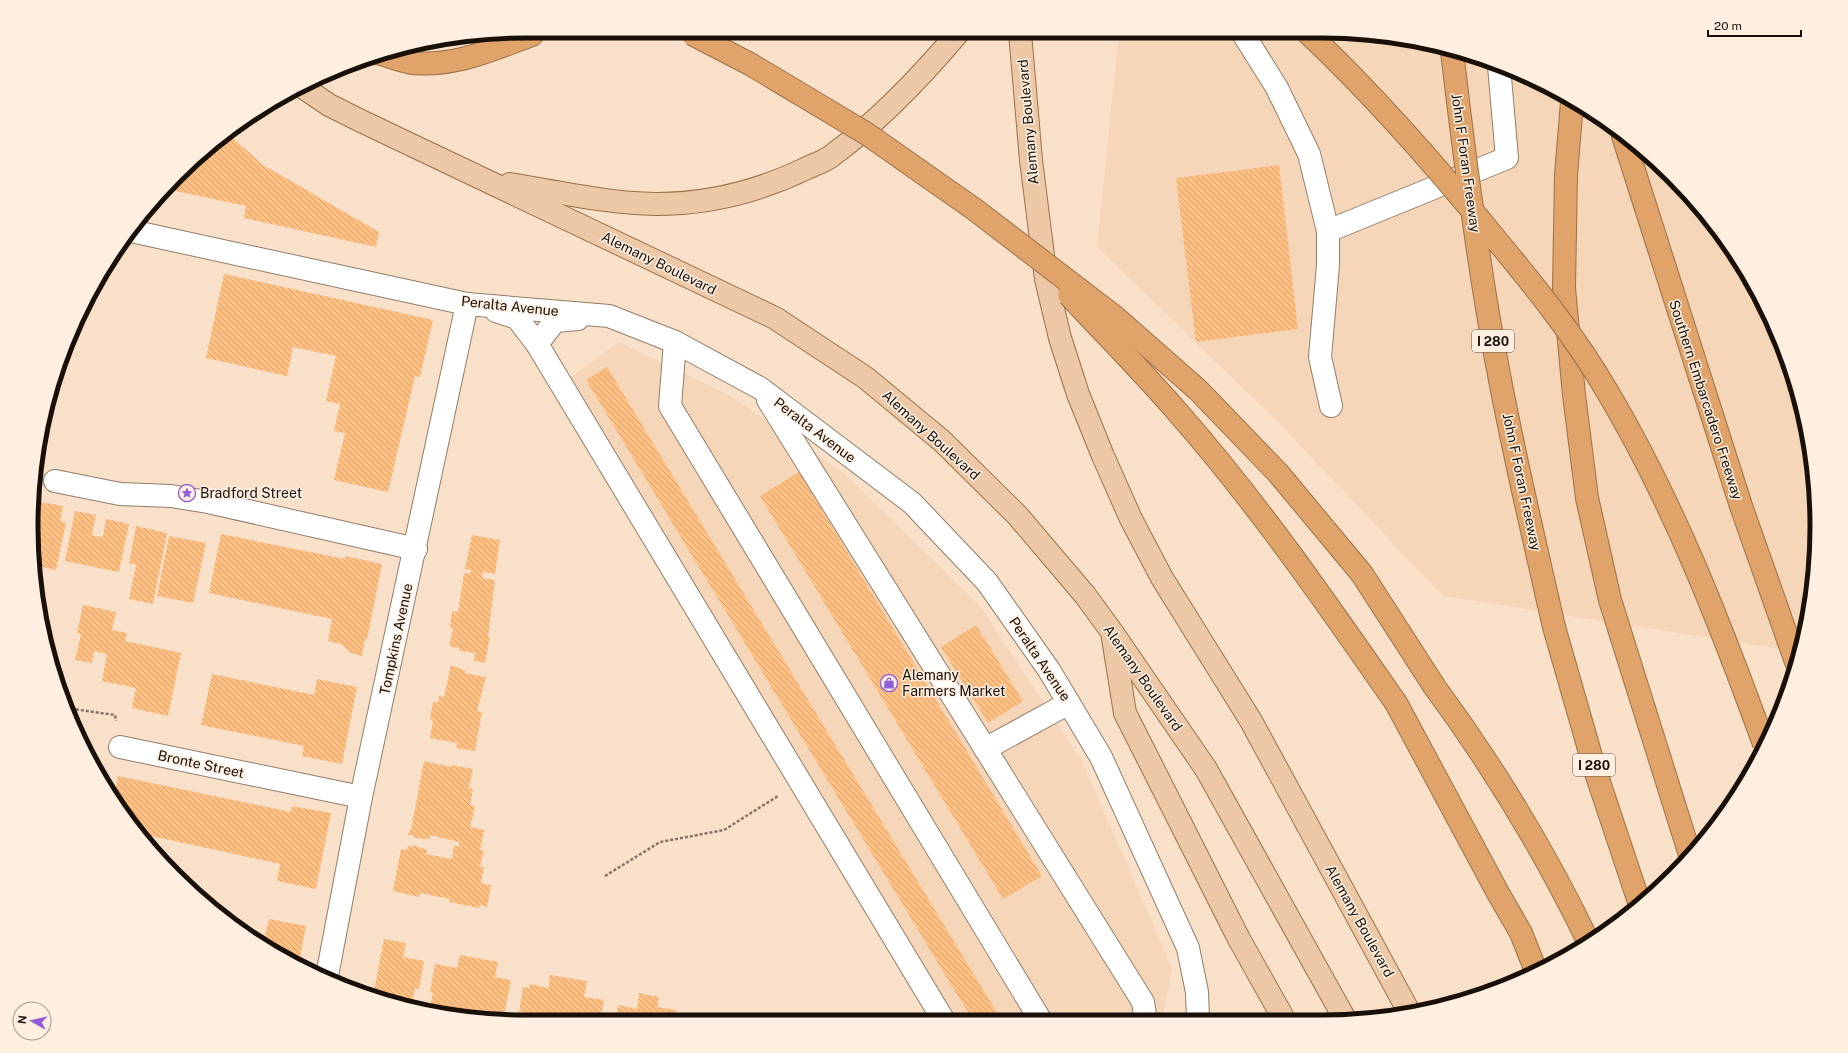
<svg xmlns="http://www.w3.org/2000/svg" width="1848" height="1053" font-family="'Public Sans',sans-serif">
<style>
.built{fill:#f5d6b9}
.building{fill:url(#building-back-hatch)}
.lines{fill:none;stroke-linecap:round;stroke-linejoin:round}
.minor-casing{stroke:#937d68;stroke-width:24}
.major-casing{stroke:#9a7148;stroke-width:24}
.highway-casing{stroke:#9a7148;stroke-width:24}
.path{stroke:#837364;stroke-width:2.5;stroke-dasharray:3 2;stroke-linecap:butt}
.minor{stroke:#fff;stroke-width:22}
.major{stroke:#ecc8a6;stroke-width:22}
.highway{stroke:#e0a46a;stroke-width:22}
.highway-bridge-casing{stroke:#9a7148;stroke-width:24;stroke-linecap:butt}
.highway-bridge{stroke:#e0a46a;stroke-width:22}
.labels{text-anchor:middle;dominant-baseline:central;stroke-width:3;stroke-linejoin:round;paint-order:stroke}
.shield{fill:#feefe1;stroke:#5e544a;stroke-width:1}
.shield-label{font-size:13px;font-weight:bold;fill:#191109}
.street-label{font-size:14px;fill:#191109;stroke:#feefe1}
.poi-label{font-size:14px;fill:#191109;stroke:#feefe1;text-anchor:start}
.rim{fill:none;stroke:#191109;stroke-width:5}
</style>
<defs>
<pattern id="building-back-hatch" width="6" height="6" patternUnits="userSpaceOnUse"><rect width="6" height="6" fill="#febf83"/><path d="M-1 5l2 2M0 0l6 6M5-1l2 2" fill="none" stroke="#d9a370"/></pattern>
</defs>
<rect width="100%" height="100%" fill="#f9e0c9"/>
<g class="built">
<polygon points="1354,32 1481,57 1597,114 1672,176 1733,251 1779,337 1807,430 1817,526 1808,623 1799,652 1443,596 1279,423 1097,247 1119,33"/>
<polygon points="619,342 729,395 844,473 979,605 1082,761 1172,968 1162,1021 949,1021 567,380"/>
</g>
<g class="building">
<polygon points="226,132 263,165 379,232 376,247 244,218 246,206 166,189 176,176"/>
<polygon points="1279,165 1298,329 1196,342 1176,178"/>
<polygon points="224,274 433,320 420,377 415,376 388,492 334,480 345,433 334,431 340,404 326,401 336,356 293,347 287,376 206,358"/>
<polygon points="607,367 1002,1021 973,1021 586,380"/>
<polygon points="799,472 1042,876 1003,899 760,496"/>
<polygon points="34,501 63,506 60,521 66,523 56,570 33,565"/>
<polygon points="75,511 96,515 92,535 94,536 103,537 106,519 129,524 119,572 65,561"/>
<polygon points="136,526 167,533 153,604 129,599 136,565 129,563"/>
<polygon points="221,534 345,559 345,556 382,564 367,639 365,639 362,656 351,653 341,644 328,641 332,619 209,593"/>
<polygon points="472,535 500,540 495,574 483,572 482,578 495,580 488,637 490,637 485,663 474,661 475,653 459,651 459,648 449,646 453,628 450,628 452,611 458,612 464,573 470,574 471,570 465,569"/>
<polygon points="169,536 206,543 193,603 157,596"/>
<polygon points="83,605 116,612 112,630 127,633 125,641 181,653 168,716 132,708 136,688 102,681 107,654 94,651 92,663 75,660 81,634 77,633"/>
<polygon points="976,625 1023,701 988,723 941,647"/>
<polygon points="451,665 466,671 465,673 486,677 477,711 482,712 475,751 456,748 457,743 430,738 433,721 430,718 433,702 438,702 439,696 444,697"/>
<polygon points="212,674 314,695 317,679 357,687 342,764 302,756 304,746 201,725"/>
<polygon points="424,761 451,767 451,765 473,769 469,788 473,789 470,805 475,806 470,827 484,830 480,850 484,850 480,867 484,867 481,883 491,885 487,907 480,905 479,908 449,902 450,899 420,893 419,897 393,891 401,849 407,850 408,846 412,847 413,845 427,850 426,854 452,859 454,845 459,847 459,842 455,841 430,835 430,839 414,838 414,836 408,835 410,830 411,830"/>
<polygon points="118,776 291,812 292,806 331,813 316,889 277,881 280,864 138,833 134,828 109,786 116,788"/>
<polygon points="269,919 306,926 299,962 263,944"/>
<polygon points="384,939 406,943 403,957 424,961 419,989 415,988 412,1005 373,997"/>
<polygon points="460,955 498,962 495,977 511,980 503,1021 494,1021 430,1008 433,992 430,992 435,964 457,968"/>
<polygon points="550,975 587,981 584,997 604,1000 600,1021 521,1021 522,1012 519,1012 523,987 529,988 530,984 549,988"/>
<polygon points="639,993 659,997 657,1007 676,1010 674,1021 615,1021 618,1005 637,1009"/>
</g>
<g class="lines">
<g class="minor-casing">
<g id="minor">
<polyline points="1242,32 1277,88 1309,154 1328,231 1328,265 1320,357 1331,406"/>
<polyline points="131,231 467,304 609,316 675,342 760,388 912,503 987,582 1049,670 1101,757 1188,948 1197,992 1198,1021"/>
<polyline points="1328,231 1507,158 1499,66"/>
<polyline points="496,311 517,318 537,344 944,1021"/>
<polyline points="675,342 670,406 1041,1021"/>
<polyline points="537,344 555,321 578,319"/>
<polyline points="768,400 1143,1002 1146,1021"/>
<polyline points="55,481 120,494 171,496 208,502 416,549"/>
<polyline points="120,747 361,797"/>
<polyline points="985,749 1069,703"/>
<polyline points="327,976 361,797 467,304"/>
</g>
</g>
<g class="major-casing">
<g id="major">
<polyline points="1020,33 1031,160 1046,279 1060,338 1078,394 1103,456 1131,519 1162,578 1251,721 1408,1010"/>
<polyline points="301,86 329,105 361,121 775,318 866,378 942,441 1017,515 1085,595 1112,632 1206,769 1346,1021"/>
<path d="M510,184C558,192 607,203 656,204C708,204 759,191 805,169C813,165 823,162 830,157C878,122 920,78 958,33"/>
<polyline points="1113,638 1125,713 1239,939 1285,1021"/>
</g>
</g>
<g class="highway-casing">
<g id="highway">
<path d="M381,54C391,57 403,62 413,63C456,67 493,49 532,35"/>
<polyline points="1572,102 1566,175 1564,288 1574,395 1587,498 1610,600 1690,855"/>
<polyline points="1623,136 1741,506 1796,662"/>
<polyline points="1554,627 1595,770 1639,902"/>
<path d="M1434,686C1493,766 1545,852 1588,941"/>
<polyline points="1396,703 1498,893 1521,933 1536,971"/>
</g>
</g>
<g class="path">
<polyline points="66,708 115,715 116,721"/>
<polyline points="605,876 660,842 724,830 778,796"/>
</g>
<use href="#minor" class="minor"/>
<use href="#major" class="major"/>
<use href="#highway" class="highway"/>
<g class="highway-bridge-casing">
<g id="highway-bridge">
<path d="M1307,32C1376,97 1438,168 1498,242C1537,289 1576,338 1607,391C1673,502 1720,623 1764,744"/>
<polyline points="692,34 750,64 867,134 974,209 1115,317 1198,390 1278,473 1362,574 1434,686"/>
<path d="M1452,51C1462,137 1473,223 1487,308C1505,416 1530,522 1554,627"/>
<path d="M1069,295C1106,335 1145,374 1180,415C1259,505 1327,604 1396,703"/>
</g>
</g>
<use href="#highway-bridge" class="highway-bridge"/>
</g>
<defs>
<g id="sight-ring" transform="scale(0.9)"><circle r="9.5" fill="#feefe1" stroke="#915ed8" stroke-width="1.5"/><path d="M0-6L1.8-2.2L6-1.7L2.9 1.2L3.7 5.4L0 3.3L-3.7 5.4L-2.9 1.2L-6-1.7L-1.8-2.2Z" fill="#915ed8"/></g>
<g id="shop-ring" transform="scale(0.9)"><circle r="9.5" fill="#feefe1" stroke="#915ed8" stroke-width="1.5"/><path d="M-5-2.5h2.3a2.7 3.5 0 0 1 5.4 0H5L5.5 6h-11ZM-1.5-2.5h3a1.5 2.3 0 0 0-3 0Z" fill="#915ed8"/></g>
</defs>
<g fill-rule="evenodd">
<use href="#sight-ring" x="187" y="493"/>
<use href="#shop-ring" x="889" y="683"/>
</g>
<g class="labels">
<g class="shield">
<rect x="1472" y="330" width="42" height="22" rx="3"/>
<rect x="1573" y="754" width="42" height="22" rx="3"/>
</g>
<g class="shield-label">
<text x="1493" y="341">I 280</text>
<text x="1594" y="765">I 280</text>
</g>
<g class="street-label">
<text transform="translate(1028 122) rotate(-95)">Alemany Boulevard</text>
<text transform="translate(1466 163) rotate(82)">John F Foran Freeway</text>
<text transform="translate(659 263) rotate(26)">Alemany Boulevard</text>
<text transform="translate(510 306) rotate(6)">Peralta Avenue</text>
<text transform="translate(1706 400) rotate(72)">Southern Embarcadero Freeway</text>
<text transform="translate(815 430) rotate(37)">Peralta Avenue</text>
<text transform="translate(931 435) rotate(42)">Alemany Boulevard</text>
<text transform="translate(1522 482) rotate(78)">John F Foran Freeway</text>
<text transform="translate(396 639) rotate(-78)">Tompkins Avenue</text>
<text transform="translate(1040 659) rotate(56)">Peralta Avenue</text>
<text transform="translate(1143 678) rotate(55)">Alemany Boulevard</text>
<text transform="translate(201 764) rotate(12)">Bronte Street</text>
<text transform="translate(1360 921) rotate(61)">Alemany Boulevard</text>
</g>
<g class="poi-label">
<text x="200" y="493">Bradford Street</text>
<text x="902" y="675">Alemany<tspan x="902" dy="16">Farmers Market</tspan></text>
</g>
</g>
<path d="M0 0H1848V1053H0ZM526 38H1322A488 488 0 0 1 1810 526V527A488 488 0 0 1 1322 1015H526A488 488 0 0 1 38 527V526A488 488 0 0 1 526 38Z" fill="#feefe1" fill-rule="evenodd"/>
<path class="rim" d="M526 38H1322A488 488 0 0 1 1810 526V527A488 488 0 0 1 1322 1015H526A488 488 0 0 1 38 527V526A488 488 0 0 1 526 38Z"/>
<g transform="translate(32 1021) rotate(278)"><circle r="19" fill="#feefe1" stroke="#a2968b"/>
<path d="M0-3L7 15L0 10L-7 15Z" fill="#915ed8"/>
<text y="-6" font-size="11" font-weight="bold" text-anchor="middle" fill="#191109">N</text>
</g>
<path d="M1708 30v6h93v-6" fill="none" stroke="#191109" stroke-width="2"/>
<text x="1714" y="30" font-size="12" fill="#191109" stroke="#feefe1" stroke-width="3" paint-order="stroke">20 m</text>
</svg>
